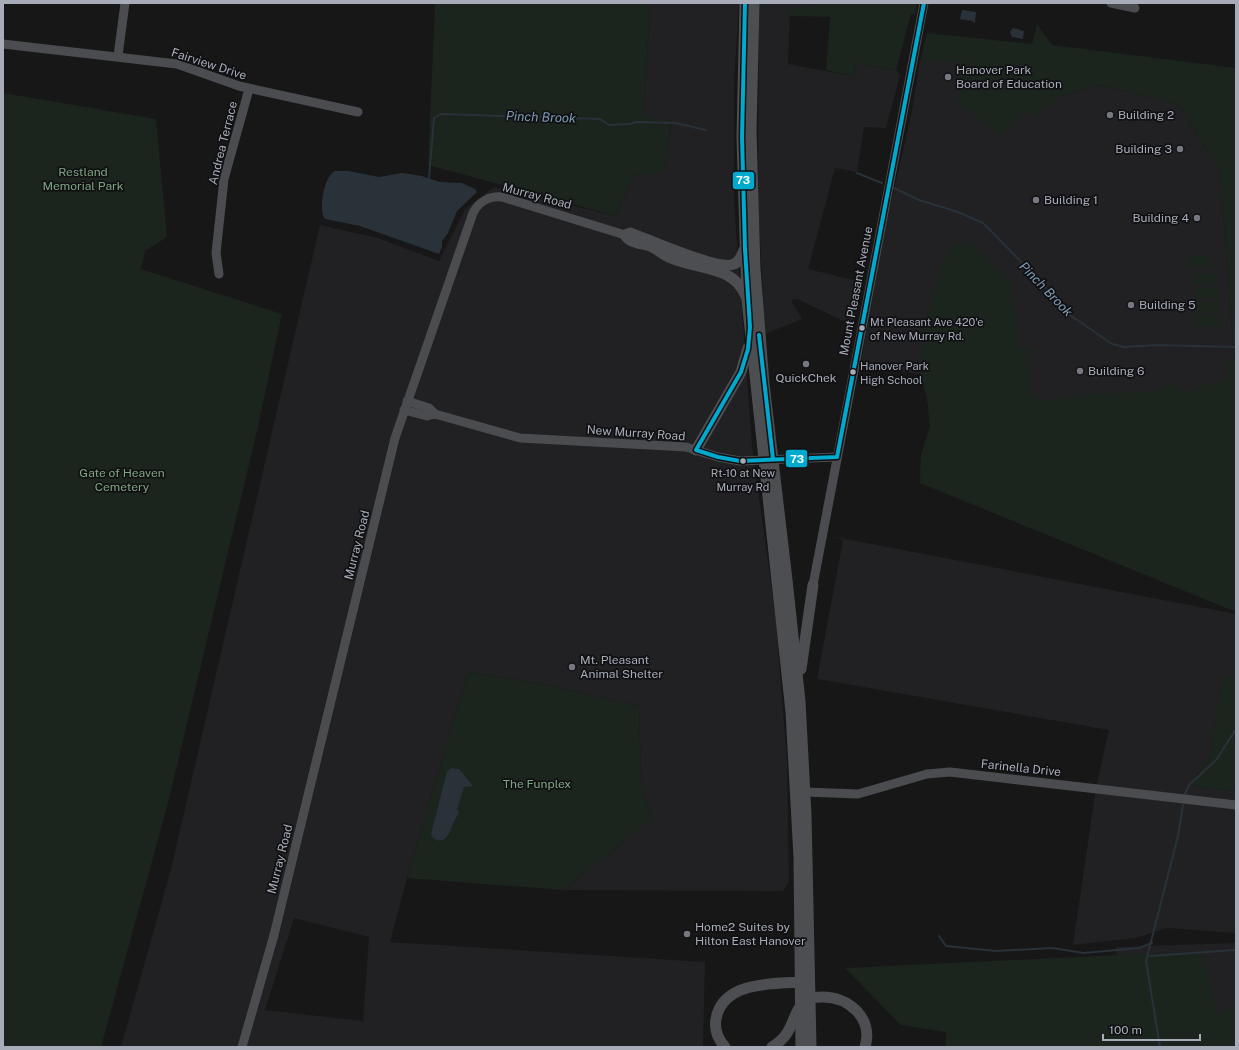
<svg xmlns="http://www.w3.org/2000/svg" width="1239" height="1050" font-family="'Public Sans',sans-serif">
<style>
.built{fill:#212023;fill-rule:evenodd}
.green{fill:#1c241e}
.water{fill:#293139}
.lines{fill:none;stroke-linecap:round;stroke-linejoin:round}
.stream{stroke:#293139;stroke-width:2}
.minor{stroke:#4a4c50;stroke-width:9}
.major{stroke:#4d4e51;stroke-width:11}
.bus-1-casing{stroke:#111113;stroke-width:7}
.bus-1{stroke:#00a9ce;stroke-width:4}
.poi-dot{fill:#757880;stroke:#111113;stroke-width:1.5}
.bus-dot{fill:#a7acb8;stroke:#111113;stroke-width:1.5}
.labels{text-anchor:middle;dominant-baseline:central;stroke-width:3.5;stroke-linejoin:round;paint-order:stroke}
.bus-label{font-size:11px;fill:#a7acb8;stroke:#111113;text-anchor:start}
.street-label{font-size:12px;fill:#a7acb8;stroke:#111113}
.poi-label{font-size:12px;fill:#a7acb8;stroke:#111113;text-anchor:start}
.park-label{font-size:12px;fill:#7da480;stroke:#111113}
.water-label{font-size:13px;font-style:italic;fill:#7c9ab5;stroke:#111113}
.line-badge{stroke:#111113;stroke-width:1.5}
.badge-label{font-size:11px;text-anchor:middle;font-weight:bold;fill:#fff}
</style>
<rect width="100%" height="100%" fill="#171717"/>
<g class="built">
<path d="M650,3H739L734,83V202L752,446L775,613L787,759L789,882L783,891L563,890L652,819L641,782L639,706L542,684L468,672L407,878L390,942L705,962L703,1047H121L171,869L320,225L378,238L439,261L465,209L494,187L616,216L633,176L664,171L671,122L644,117ZM294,918L369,937L363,1021L265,1010Z"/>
<polygon points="759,3 814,3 814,5 790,11 788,64 853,76 856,63 896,70 900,75 886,128 864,127 857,172 835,168 808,269 862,282 852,325 797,299 791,300 802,319 765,334 758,198"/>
<polygon points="920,61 965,61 1035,117 1062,96 1102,85 1179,105 1220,172 1234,355 1236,357 1236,611 920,483 921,455 930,427 927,397 919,374 860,367 885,230 911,116"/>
<polygon points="830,536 1236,614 1236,675 1222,680 1209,760 1189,785 1236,792 1236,933 1167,928 1136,938 1073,945 1096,788 1109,730 817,679 843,540"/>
<polygon points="1236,943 1236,1047 1123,1047 1116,947"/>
</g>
<g class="green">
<polygon points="435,3 650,3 644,117 671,121 664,172 633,176 616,216 428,165"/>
<polygon points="814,3 917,3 915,14 911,14 896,70 856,63 853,76 826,70 830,17 789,16 790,10 814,5"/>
<path d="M1037,24L1052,45L1236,68V612L920,483L921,455L930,427L927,397L919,373L923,331L944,257L956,244L972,243L1012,282L1018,349L1029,348L1031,398L1053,400L1085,396L1087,394L1157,391L1170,382C1177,384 1179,391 1186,392C1192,394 1198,387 1203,385C1211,382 1218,381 1225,381L1228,365L1234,355L1220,172L1179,105L1102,85L1062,96L1035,117L1026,111L1001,137L957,102L965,62L920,61L927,33L1032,44Z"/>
<polygon points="3,93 156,119 167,237 145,251 141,269 282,314 258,427 168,803 101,1047 3,1047"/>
<polygon points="1209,255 1210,266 1187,267 1186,256"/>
<polygon points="1217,273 1217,283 1194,284 1194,274"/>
<polygon points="1218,287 1218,297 1195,299 1195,288"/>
<polygon points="1218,301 1219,311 1196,313 1195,302"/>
<polygon points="1219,315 1220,326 1197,327 1196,316"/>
<polygon points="468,672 542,684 639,706 641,782 652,819 563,890 407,878"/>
<polygon points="1236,675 1236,792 1189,785 1209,760 1222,679"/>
<polygon points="1203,951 1217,1015 1236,1004 1236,1047 946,1047 946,1032 901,1025 845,968"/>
</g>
<g class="water">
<polygon points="962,10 976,12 975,23 972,21 960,19"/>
<polygon points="1013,28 1024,31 1023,39 1012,37 1010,32"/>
<path d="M335,171H348L379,177L402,173L422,176L440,182L462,183L475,189L477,192L457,211L448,233L442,241V247L439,254L360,226L325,219C318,210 324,176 335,171Z"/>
<path d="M451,768L459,769L473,786L464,787L457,809L459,814C450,822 450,849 433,838L431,833L447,772Z"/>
</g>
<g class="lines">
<g class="stream">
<polyline points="857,173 882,183"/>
<polyline points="429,178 434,118 441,114 600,119 609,125 630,124 636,122 675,123 706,130"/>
<polyline points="894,188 919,200 958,212 983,223 1040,281 1067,313 1112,344 1124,347 1155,345 1236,347"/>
<polyline points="1185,794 1189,785 1216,760 1236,729"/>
<polyline points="939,936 946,946 996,951 1052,948 1084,953 1139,948 1152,943"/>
<polyline points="1148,956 1236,950"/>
<polyline points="1160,1047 1146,961 1178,836 1183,805"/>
</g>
<g class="minor">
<polyline points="1111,3 1135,8"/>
<polyline points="3,44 177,64 239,86 358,112"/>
<polyline points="118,56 125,3"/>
<polyline points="219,274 216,253 224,179 249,89"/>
<polyline points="407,401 429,408 435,414"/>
<polyline points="404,410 427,416 435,414 520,438 686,447 718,457 740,461 837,457"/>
<polyline points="813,585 924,3"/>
<polyline points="805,792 858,794 927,774 950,772 1236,805"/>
<path d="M242,1047L274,935L395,438L473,213C479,201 490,196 502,197L625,235"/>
</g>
<g class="major">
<polyline points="745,3 742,137 747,300 791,712 799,857 801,1047"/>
<polyline points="754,3 751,131 755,269 764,384 787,580 800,701 806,815 811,1047"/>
<path d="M744,250C742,255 740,262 734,264C719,272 648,239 630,233L625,235C630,243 641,243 650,246C657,249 664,255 671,258C698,270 733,265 746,296"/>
<polyline points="696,450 741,372 748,348"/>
<polyline points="801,669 813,585"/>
<path d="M725,1047C718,1039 714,1030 716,1019C723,979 779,984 808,982"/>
<path d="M772,1047C795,1033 790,1017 804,1001C809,997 815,997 821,997C848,996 874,1018 865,1047"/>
</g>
<g class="bus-1-casing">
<g id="bus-1">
<polyline points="745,3 742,137 745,249 750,327 748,349 741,372 696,450 718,457 740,461 837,457 924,3"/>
<polyline points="759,335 773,459"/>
</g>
</g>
<use href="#bus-1" class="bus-1"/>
</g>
<g class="poi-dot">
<circle cx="948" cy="77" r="4"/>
<circle cx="1110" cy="115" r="4"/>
<circle cx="1180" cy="149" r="4"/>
<circle cx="1036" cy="200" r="4"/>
<circle cx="1197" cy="218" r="4"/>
<circle cx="1131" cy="305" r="4"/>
<circle cx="806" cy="364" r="4"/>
<circle cx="1080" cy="371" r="4"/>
<circle cx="572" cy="667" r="4"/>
<circle cx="687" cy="934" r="4"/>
</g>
<g class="bus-dot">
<circle cx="862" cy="328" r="3.5"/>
<circle cx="853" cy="372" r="3.5"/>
<circle cx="743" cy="461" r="3.5"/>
</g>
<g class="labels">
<g class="bus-label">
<text x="870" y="322">Mt Pleasant Ave 420'e<tspan x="870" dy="14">of New Murray Rd.</tspan></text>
<text x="860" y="366">Hanover Park<tspan x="860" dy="14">High School</tspan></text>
<text x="743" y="473" text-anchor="middle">Rt-10 at New<tspan x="743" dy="14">Murray Rd</tspan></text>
</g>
<g class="street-label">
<text transform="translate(209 64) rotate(18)">Fairview Drive</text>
<text transform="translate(223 143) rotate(-76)">Andrea Terrace</text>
<text transform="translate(537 196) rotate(15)">Murray Road</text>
<text transform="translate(856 291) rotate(-79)">Mount Pleasant Avenue</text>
<text transform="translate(636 433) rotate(4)">New Murray Road</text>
<text transform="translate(357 545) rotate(-76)">Murray Road</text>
<text transform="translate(1021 768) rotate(6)">Farinella Drive</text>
<text transform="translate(280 859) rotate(-76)">Murray Road</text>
</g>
<g class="poi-label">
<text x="956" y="70">Hanover Park<tspan x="956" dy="14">Board of Education</tspan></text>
<text x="1118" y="115">Building 2</text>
<text x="1172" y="149" text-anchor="end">Building 3</text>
<text x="1044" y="200">Building 1</text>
<text x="1189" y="218" text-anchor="end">Building 4</text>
<text x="1139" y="305">Building 5</text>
<text x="1088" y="371">Building 6</text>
<text x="806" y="378" text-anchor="middle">QuickChek</text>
<text x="580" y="660">Mt. Pleasant<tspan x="580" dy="14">Animal Shelter</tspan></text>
<text x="695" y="927">Home2 Suites by<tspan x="695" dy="14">Hilton East Hanover</tspan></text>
</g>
<g class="park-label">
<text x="83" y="172">Restland<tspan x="83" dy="14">Memorial Park</tspan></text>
<text x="122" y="473">Gate of Heaven<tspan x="122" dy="14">Cemetery</tspan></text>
<text x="537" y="784">The Funplex</text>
</g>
<g class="water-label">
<text transform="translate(541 117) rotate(2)">Pinch Brook</text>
<text transform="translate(1046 289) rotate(46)">Pinch Brook</text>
</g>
</g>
<g class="line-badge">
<rect x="732" y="171" width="23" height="19" rx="4" fill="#00a9ce"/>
<rect x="785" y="449" width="23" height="19" rx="4" fill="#00a9ce"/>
</g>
<g class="badge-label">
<text x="743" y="184">73</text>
<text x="797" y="463">73</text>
</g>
<rect width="1239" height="1050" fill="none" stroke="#a7acb8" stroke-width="8"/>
<path d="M1103 1034v6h97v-6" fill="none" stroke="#a7acb8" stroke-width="2"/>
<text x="1109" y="1034" font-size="12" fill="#a7acb8" stroke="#111113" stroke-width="3" paint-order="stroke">100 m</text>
</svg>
